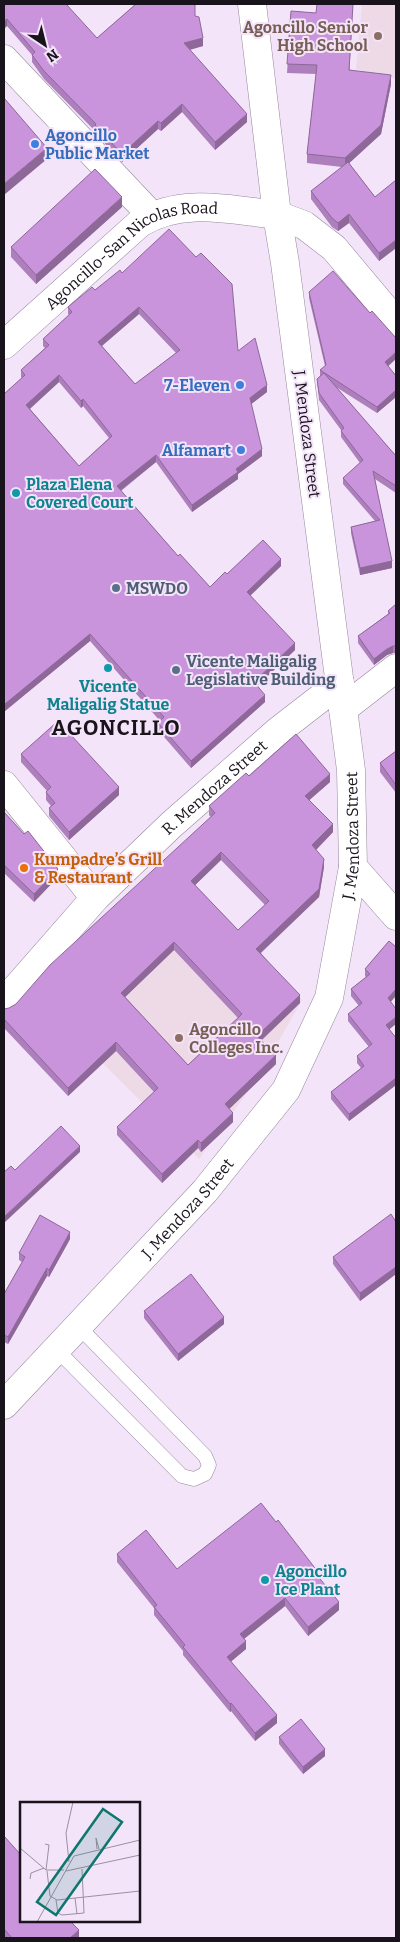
<svg xmlns="http://www.w3.org/2000/svg" width="400" height="1942" font-family="Bitter,serif">
<style>
.education{fill:#eed9e7}
.lines{fill:none;stroke-linecap:round;stroke-linejoin:round}
.lane-casing{stroke:#96879b;stroke-width:15}
.street-casing{stroke:#96879b;stroke-width:29}
.secondary-casing{stroke:#96879b;stroke-width:29}
.lane{stroke:#fff;stroke-width:14}
.street{stroke:#fff;stroke-width:28}
.secondary{stroke:#fff;stroke-width:28}
.wall{fill:#ad7fbc;fill-rule:evenodd}
.shaded-wall{fill:#8d6899}
.building{fill:#c994db;stroke:#8d6899;fill-rule:evenodd}
.education-dot{fill:#8d6e63;stroke:#f3e4f9;stroke-width:2}
.shop-dot{fill:#3f7fe0;stroke:#f3e4f9;stroke-width:2}
.culture-dot{fill:#0f9aa8;stroke:#f3e4f9;stroke-width:2}
.service-dot{fill:#5c6f8a;stroke:#f3e4f9;stroke-width:2}
.food-dot{fill:#e8710a;stroke:#f3e4f9;stroke-width:2}
.labels{text-anchor:middle;dominant-baseline:central;stroke-width:4;stroke-linejoin:round;paint-order:stroke}
.education-label{font-size:16px;font-weight:bold;fill:#785e54;stroke:#f3e4f9;text-anchor:end}
.shop-label{font-size:16px;font-weight:bold;fill:#366cbe;stroke:#f3e4f9;text-anchor:end}
.street-label{font-size:16px;fill:#19131b;stroke:#f3e4f9}
.culture-label{font-size:16px;font-weight:bold;fill:#0d838f;stroke:#f3e4f9;text-anchor:start}
.service-label{font-size:16px;font-weight:bold;fill:#4e5e75;stroke:#f3e4f9;text-anchor:start}
.food-label{font-size:16px;font-weight:bold;fill:#c56008;stroke:#f3e4f9;text-anchor:start}
.district-label{font-size:21px;font-weight:bold;letter-spacing:1px;fill:#19131b;stroke:#f3e4f9}
.inset-road{fill:none;stroke:#9c90a0;stroke-width:1}
.view{fill:#0f766e;fill-opacity:0.15;stroke:#0f766e;stroke-width:2.5}
.inset-edge{fill:none;stroke:#19131b;stroke-width:2.5}
</style>
<rect width="100%" height="100%" fill="#f3e4f9"/>
<g class="education">
<polygon points="362,4 396,4 396,79 356,69"/>
<polygon points="166,859 302,1000 259,1076 199,1159 31,992"/>
</g>
<g class="lines">
<g class="lane-casing">
<polyline id="lane" points="56,1349 182,1476 194,1479 205,1474 209,1465 205,1456 78,1326"/>
</g>
<g class="street-casing">
<g id="street">
<polyline points="277,215 304,225 334,248 396,322"/>
<polyline points="4,785 95,898"/>
<path id="s1" d="M4,1002L95,898L171,825L278,731L340,683"/>
</g>
</g>
<g class="secondary-casing">
<g id="secondary">
<polyline points="4,59 152,216"/>
<path id="s2" d="M4,345L140,223C182,197 230,210 277,215"/>
<polyline points="343,709 396,668"/>
<polyline points="353,867 396,916"/>
<path id="s3" d="M4,1405L205,1191L286,1090L329,998L353,867L351,770L285,263L277,215L252,4"/>
</g>
</g>
<use href="#lane" class="lane"/>
<use href="#street" class="street"/>
<use href="#secondary" class="secondary"/>
</g>
<g class="wall">
<polygon points="4,4 97,38 136,4 135,4 195,4 195,16 203,46 190,50 247,122 215,150 182,112 161,131 158,129 122,162 95,133 95,131 44,79 32,62 32,55 7,26"/>
<polygon points="291,11 350,70 391,84 381,134 349,163 375,197 396,180 396,248 379,261 349,223 338,231 332,227 311,199 311,191 342,167 307,163 307,154 316,74 287,73"/>
<polygon points="122,207 36,284 11,257 11,247"/>
<path d="M122,273L238,351L267,392L251,404L262,456L238,474V479L192,512L156,462L121,491L178,556L210,587L227,574L281,566L250,595L295,650L257,686L265,702L191,768L158,730V723L160,721L90,641L5,711L4,709V394L22,378L21,377V370L45,348L43,346V339L69,315L68,314V307ZM139,314L176,353L135,384L102,346ZM59,382L81,408L83,406L109,438L79,466L30,409Z"/>
<polygon points="309,292 388,366 396,376 396,397 377,413 336,387 396,456 396,493 375,479 392,568 360,575 351,533 351,527 375,521 343,484 343,478 360,463 341,437 341,430 319,400 317,379 320,376 320,370 325,366 309,298"/>
<polygon points="396,604 396,653 393,653 387,655 374,665 358,643 358,636 388,614 388,611"/>
<polygon points="396,751 396,793 380,772 380,763"/>
<polygon points="21,754 119,795 69,840 49,816 49,808 51,806 46,800 46,792 47,791 21,762"/>
<path d="M249,776L330,782L309,800L333,832L316,850L324,867L319,897L261,953L300,1003L262,1040L276,1064L229,1109L233,1122L201,1152L198,1148L162,1183L117,1135V1127L154,1092L116,1051L68,1096L4,1028V1009L9,1008L16,1004L211,817L209,815V806ZM221,860L265,905L238,930L195,885ZM174,950L238,1018L188,1065L125,997Z"/>
<polygon points="4,812 58,877 34,902 4,873"/>
<polygon points="389,941 391,1002 389,1029 396,1038 396,1085 349,1121 331,1099 331,1092 361,1068 357,1063 357,1056 369,1047 348,1021 348,1014 359,1006 351,996 351,989 366,977 365,976 365,969"/>
<polygon points="396,1222 396,1274 360,1301 333,1264 333,1257"/>
<polygon points="70,1239 49,1277 47,1276 8,1344 4,1342 4,1294 22,1262 19,1260 19,1253"/>
<polygon points="144,1311 224,1324 178,1361 144,1318"/>
<polygon points="117,1554 177,1569 318,1577 339,1610 308,1636 285,1606 244,1639 246,1649 231,1661 277,1723 255,1741 231,1711 230,1712 183,1655 183,1651 154,1615 154,1608 117,1562"/>
<polygon points="279,1737 325,1756 303,1774 279,1744"/>
<polygon points="4,1836 21,1921 79,1938 6,1938 4,1936"/>
</g>
<g class="shaded-wall">
<polygon points="353,4 349,79 349,70"/>
<polygon points="7,19 7,26 4,29 4,21"/>
<polygon points="203,38 203,46 184,51 184,43"/>
<polygon points="391,75 391,84 381,134 345,167 345,158"/>
<polygon points="182,104 182,112 161,131 161,123"/>
<polygon points="247,114 247,122 215,150 215,142"/>
<polygon points="158,121 158,129 122,162 122,154"/>
<polygon points="47,148 47,159 4,195 4,184"/>
<polygon points="122,197 122,207 36,284 36,275"/>
<polygon points="349,214 349,223 338,231 338,223"/>
<polygon points="396,240 396,248 379,261 379,253"/>
<polygon points="139,307 139,314 98,349 98,342"/>
<polygon points="396,352 396,359 385,369 385,362"/>
<polygon points="59,375 59,382 26,412 26,405"/>
<polygon points="267,385 267,392 250,405 250,398"/>
<polygon points="396,390 396,397 377,413 377,407"/>
<polygon points="83,399 83,406 81,408 81,401"/>
<polygon points="262,449 262,456 238,474 238,479 192,512 192,505 236,469"/>
<polygon points="156,455 156,462 117,493 117,486"/>
<polygon points="281,559 281,566 247,599 247,592"/>
<polygon points="392,561 392,568 360,575 360,568"/>
<polygon points="90,634 90,641 5,711 5,704"/>
<polygon points="295,643 295,650 254,689 254,682"/>
<polygon points="393,646 393,653 387,655 374,665 374,659 387,649"/>
<polygon points="265,695 265,702 191,768 191,761"/>
<polygon points="330,774 330,782 305,804 305,796"/>
<polygon points="119,787 119,795 69,840 69,832"/>
<polygon points="333,824 333,832 312,854 312,845"/>
<polygon points="221,852 221,860 191,889 191,881"/>
<polygon points="324,859 324,867 319,897 256,957 256,949"/>
<polygon points="58,869 58,877 34,902 34,894"/>
<polygon points="174,942 174,950 121,1001 121,993"/>
<polygon points="396,989 396,996 388,1005 388,998"/>
<polygon points="300,995 300,1003 257,1044 257,1036"/>
<polygon points="396,1017 396,1024 386,1032 386,1025"/>
<polygon points="116,1042 116,1051 68,1096 68,1088"/>
<polygon points="276,1055 276,1064 225,1113 225,1104"/>
<polygon points="396,1078 396,1085 349,1121 349,1114"/>
<polygon points="233,1113 233,1122 201,1152 201,1143"/>
<polygon points="198,1140 198,1148 162,1183 162,1174"/>
<polygon points="80,1146 80,1152 4,1223 4,1217"/>
<polygon points="70,1232 70,1239 49,1277 49,1270"/>
<polygon points="396,1267 396,1274 360,1301 360,1293"/>
<polygon points="47,1268 47,1276 8,1344 8,1337"/>
<polygon points="224,1317 224,1324 178,1361 178,1354"/>
<polygon points="285,1598 285,1606 240,1642 240,1634"/>
<polygon points="339,1602 339,1610 308,1636 308,1627"/>
<polygon points="246,1641 246,1649 227,1665 227,1657"/>
<polygon points="231,1703 231,1711 230,1712 230,1704"/>
<polygon points="277,1715 277,1723 255,1741 255,1733"/>
<polygon points="325,1749 325,1756 303,1774 303,1767"/>
<polygon points="79,1930 79,1938 70,1938"/>
</g>
<g class="building">
<polygon points="4,4 66,4 97,38 136,4 195,4 195,16 199,17 203,38 184,43 247,114 215,142 182,104 161,123 158,121 122,154 95,125 96,124 44,71 32,55 35,52 7,19 4,21"/>
<polygon points="317,4 353,4 349,70 391,75 381,125 345,158 307,154 317,65 287,64 291,11 316,13"/>
<polygon points="4,98 47,148 4,184"/>
<polygon points="348,162 375,197 396,180 396,240 379,253 349,214 338,223 332,218 311,191"/>
<polygon points="95,169 122,197 36,275 11,247"/>
<path d="M169,229L196,257L201,253L232,284L238,351L255,338L267,385L250,398L262,449L236,469L238,472L192,505L156,455L117,486L178,556L180,554L210,587L225,572L227,574L263,540L281,559L247,592L295,643L254,682L265,695L191,761L158,723L164,717L90,634L5,704L4,702V394L25,375L21,370L49,345L43,339L72,312L68,307L92,287L95,290L120,270L122,273ZM139,307L180,350L135,384L98,342ZM59,375L81,401L83,399L112,436L79,466L26,405Z"/>
<polygon points="333,271 370,313 372,311 396,338 396,352 385,362 396,376 396,390 377,407 320,370 326,365 309,292"/>
<polygon points="324,373 396,456 396,486 373,471 392,561 360,568 351,527 380,520 343,478 363,460 341,431 344,428 319,393 317,379"/>
<polygon points="396,604 396,646 393,646 387,649 374,659 358,636 390,613 388,611"/>
<polygon points="58,721 119,787 69,832 49,808 55,803 46,792 51,787 21,754"/>
<path d="M296,734L330,774L305,796L333,824L312,845L324,859L319,889L256,949L300,995L257,1036L276,1055L225,1104L233,1113L201,1143L198,1140L162,1174L117,1127L158,1088L116,1042L68,1088L4,1019V1009L9,1008L16,1004L50,965L215,813L209,806L246,773L249,776ZM221,852L269,901L238,930L191,881ZM174,942L242,1014L188,1065L121,993Z"/>
<polygon points="396,751 396,785 380,763"/>
<polygon points="4,812 24,834 28,831 58,869 34,894 4,865"/>
<polygon points="389,941 396,947 396,989 388,998 396,1009 396,1017 386,1025 396,1038 396,1078 349,1114 331,1092 364,1066 357,1056 372,1044 348,1014 362,1003 351,989 370,974 365,969"/>
<polygon points="61,1126 80,1146 4,1217 4,1172 11,1166 15,1170"/>
<polygon points="391,1214 396,1222 396,1267 360,1293 333,1257"/>
<polygon points="40,1215 70,1232 49,1270 47,1268 8,1337 4,1335 4,1294 25,1257 19,1253"/>
<polygon points="191,1274 224,1317 178,1354 144,1311"/>
<polygon points="261,1503 276,1522 278,1520 318,1572 316,1574 339,1602 308,1627 285,1598 240,1634 246,1641 227,1657 277,1715 255,1733 231,1703 230,1704 183,1647 185,1645 154,1607 157,1605 117,1554 146,1530 177,1569"/>
<polygon points="301,1719 325,1749 303,1767 279,1737"/>
<polygon points="4,1836 21,1855 21,1921 70,1921 79,1930 70,1938 12,1938 4,1929"/>
</g>
<g class="education-dot">
<circle cx="378" cy="36" r="5"/>
<circle cx="179" cy="1038" r="5"/>
</g>
<g class="shop-dot">
<circle cx="35" cy="144" r="5"/>
<circle cx="240" cy="385" r="5"/>
<circle cx="241" cy="450" r="5"/>
</g>
<g class="culture-dot">
<circle cx="16" cy="493" r="5"/>
<circle cx="108" cy="668" r="5"/>
<circle cx="265" cy="1580" r="5"/>
</g>
<g class="service-dot">
<circle cx="116" cy="588" r="5"/>
<circle cx="176" cy="670" r="5"/>
</g>
<circle class="food-dot" cx="24" cy="868" r="5"/>
<g class="labels">
<g class="education-label">
<text x="368" y="27">Agoncillo Senior<tspan x="368" dy="18">High School</tspan></text>
<text x="189" y="1029" text-anchor="start">Agoncillo<tspan x="189" dy="18">Colleges Inc.</tspan></text>
</g>
<g class="shop-label">
<text x="45" y="135" text-anchor="start">Agoncillo<tspan x="45" dy="18">Public Market</tspan></text>
<text x="230" y="385">7-Eleven</text>
<text x="231" y="450">Alfamart</text>
</g>
<g class="street-label">
<text stroke="none"><textPath href="#s2" startOffset="161">Agoncillo-San Nicolas Road</textPath></text>
<text transform="translate(307 434) rotate(83)">J. Mendoza Street</text>
<text stroke="none"><textPath href="#s1" startOffset="301">R. Mendoza Street</textPath></text>
<text stroke="none"><textPath href="#s3" startOffset="689">J. Mendoza Street</textPath></text>
<text stroke="none"><textPath href="#s3" startOffset="269">J. Mendoza Street</textPath></text>
</g>
<g class="culture-label">
<text x="26" y="484">Plaza Elena<tspan x="26" dy="18">Covered Court</tspan></text>
<text x="108" y="686" text-anchor="middle">Vicente<tspan x="108" dy="18">Maligalig Statue</tspan></text>
<text x="275" y="1571">Agoncillo<tspan x="275" dy="18">Ice Plant</tspan></text>
</g>
<g class="service-label">
<text x="126" y="588">MSWDO</text>
<text x="186" y="661">Vicente Maligalig<tspan x="186" dy="18">Legislative Building</tspan></text>
</g>
<g class="food-label">
<text x="34" y="859">Kumpadre’s Grill<tspan x="34" dy="18">&amp; Restaurant</tspan></text>
</g>
<g class="district-label">
<text x="116" y="728">AGONCILLO</text>
</g>
</g>
<g transform="translate(20 1802)">
<rect width="120" height="120" fill="#f3e4f9"/>
<path class="inset-road" d="M10,0H35M25,42L29,43L26,68M0,46L26,68H44M77,47L76,36L79,47M49,60L46,31L53,0M27,69L30,94M46,69L120,53M10,77L11,71L24,66M30,94L37,98L120,89M55,96L57,112M36,98L38,111L42,113L64,111L62,67M17,120L54,54L120,38"/>
<path class="view" d="M83,7L102,20L36,113L17,100Z"/>
<rect width="120" height="120" class="inset-edge"/>
</g>
<rect width="400" height="1942" fill="none" stroke="#19131b" stroke-width="10"/>
<g transform="translate(45 45) rotate(145)" stroke="#f3e4f9" stroke-width="4" paint-order="stroke">
<path d="M0-4L9 19L0 12L-9 19Z" fill="#19131b"/>
<text y="-8" font-size="14" font-weight="bold" text-anchor="middle" fill="#19131b">N</text>
</g>
</svg>
